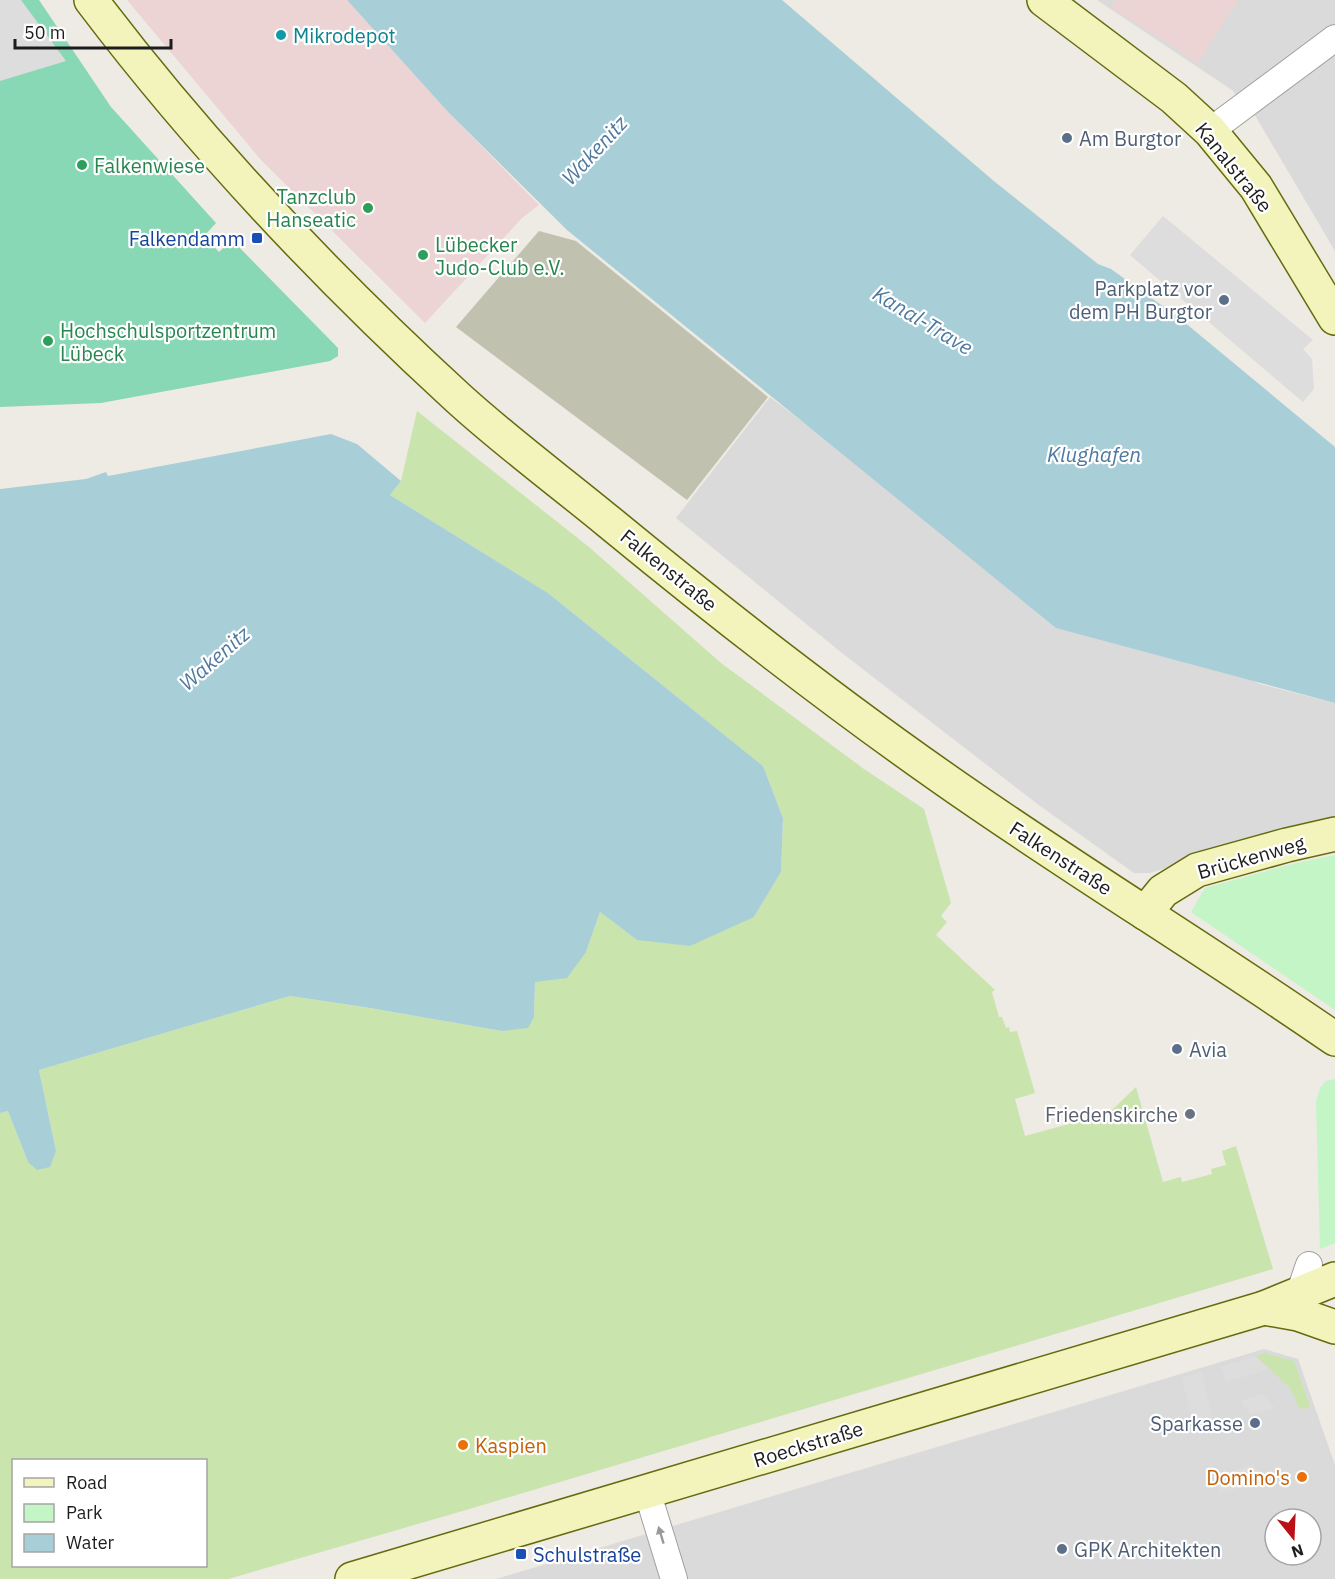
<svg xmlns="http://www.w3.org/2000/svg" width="1335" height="1579" font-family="'IBM Plex Sans',sans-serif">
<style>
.residential{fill:#dbdada;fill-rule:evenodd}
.commercial{fill:#edd4d4}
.construction{fill:#c1c1b0}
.grass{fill:#cae4ae;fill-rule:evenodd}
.park{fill:#c4f5c6}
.pitch{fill:#88d7b5}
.parking{fill:#ddd}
.water{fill:#a8cfd8}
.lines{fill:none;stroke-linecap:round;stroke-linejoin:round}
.minor-casing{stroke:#a1a1a1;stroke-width:28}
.secondary-casing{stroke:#646b0e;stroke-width:36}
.minor{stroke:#fff;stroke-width:26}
.secondary{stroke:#f3f4bb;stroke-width:33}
.oneway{fill:#999}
.culture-dot{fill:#0f9aa8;stroke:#fff;stroke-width:2}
.service-dot{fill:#5c6f8a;stroke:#fff;stroke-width:2}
.leisure-dot{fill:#2e9e5b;stroke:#fff;stroke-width:2}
.transit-dot{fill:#1a4fb4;stroke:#fff;stroke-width:2}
.worship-dot{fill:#6b7280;stroke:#fff;stroke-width:2}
.food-dot{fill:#e8710a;stroke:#fff;stroke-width:2}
.labels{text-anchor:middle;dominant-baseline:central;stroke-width:4.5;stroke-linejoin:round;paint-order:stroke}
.culture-label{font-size:20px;fill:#0d838f;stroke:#fff;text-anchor:start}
.service-label{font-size:20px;fill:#4e5e75;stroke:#fff;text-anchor:start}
.leisure-label{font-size:20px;fill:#27864d;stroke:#fff;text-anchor:start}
.street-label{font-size:20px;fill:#1d1d1d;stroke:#fff}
.transit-label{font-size:20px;fill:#164399;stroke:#fff;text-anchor:end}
.worship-label{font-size:20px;fill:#5b616d;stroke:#fff;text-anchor:end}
.food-label{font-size:20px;fill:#c56008;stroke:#fff;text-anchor:start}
.water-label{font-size:21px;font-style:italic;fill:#4f799e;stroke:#fff}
</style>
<rect width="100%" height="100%" fill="#eeeae4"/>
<g class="residential">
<polygon points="1097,0 1335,0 1335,251 1256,117 1232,90"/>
<polygon points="770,397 838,449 931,525 1260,684 1335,703 1335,823 1192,860 1150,873 1134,873 1036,803 842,653 676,518"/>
<path d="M1264,1349L1298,1359L1335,1465V1579H496ZM1275,1519H1311V1555H1275Z"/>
</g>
<g class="commercial">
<polygon points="127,0 347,0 448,112 539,205 522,218 425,323 261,160"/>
<polygon points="1116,0 1238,0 1197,64 1173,46 1111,8"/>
</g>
<polygon class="construction" points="539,231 576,241 768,397 687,500 456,327"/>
<g class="grass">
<path d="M417,411L589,547L721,663L864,769L924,809L951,903L941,916L947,922L936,935L995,990L992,992L999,1017H1002L1006,1028L1009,1027L1010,1032L1017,1031L1035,1093L1015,1099L1025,1136L1109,1113L1136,1087L1163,1182L1181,1177L1182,1182L1212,1174L1211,1169L1226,1165L1222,1151L1236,1146L1273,1269L466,1510L228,1579H0V1113L8,1111L28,1162L56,1151L39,1070L290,996L364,1007L502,1031L534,1017L535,982L586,952L600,912L637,940L754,917L781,872L783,818L763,766L548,593L390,495L401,481ZM14,1460H206V1566H14Z"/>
<polygon points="1265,1353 1294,1361 1310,1406 1307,1409 1299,1408 1291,1389 1256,1356"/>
</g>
<g class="park">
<polygon points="1335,855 1335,1010 1191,912 1205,888 1292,864"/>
<polygon points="1335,1079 1335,1243 1320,1249 1316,1102 1320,1088 1326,1081"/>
</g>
<polygon class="pitch" points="0,0 39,0 111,107 216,223 204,236 219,252 232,240 338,348 338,356 330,361 101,403 0,407"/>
<g class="parking">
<polygon points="0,0 21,0 66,61 0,81"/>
<polygon points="1163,216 1313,340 1303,349 1312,359 1314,389 1303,402 1130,255"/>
<polygon points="1255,1356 1269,1369 1226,1382 1221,1367"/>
<polygon points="1202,1372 1214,1427 1195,1433 1182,1378"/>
<polygon points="1263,1394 1275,1408 1251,1415 1240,1401"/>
<polygon points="1254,1464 1260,1481 1220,1494 1215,1477"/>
</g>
<g class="water">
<polygon points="347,0 782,0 995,182 1098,264 1111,269 1178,317 1335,447 1335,703 1056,628 567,230 448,112"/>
<polygon points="331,434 357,444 401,481 390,495 548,593 763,766 783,818 781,872 754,917 690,946 637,940 600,912 586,952 567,978 535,982 534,1017 528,1028 502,1031 364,1007 290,996 39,1070 56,1151 50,1167 37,1170 28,1162 8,1111 0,1113 0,489 86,479 106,472 108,476"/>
</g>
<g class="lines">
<g class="minor-casing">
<g id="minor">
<polyline points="1210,131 1335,38"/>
<polyline points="1299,1294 1309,1265"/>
<polyline points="647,1491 674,1579"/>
</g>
</g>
<g class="secondary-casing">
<g id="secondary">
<path d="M91,0C200,144 324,275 457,397C505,441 558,480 609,522C716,610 826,696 940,776C1069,867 1205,949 1335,1039"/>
<polyline points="1044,0 1174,98 1210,131 1256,187 1335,318"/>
<polyline points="1145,913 1163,891 1197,870 1287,845 1335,834"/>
<polyline points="1264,1308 1298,1314 1335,1327"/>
<polyline points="352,1579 1264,1308 1335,1279"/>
</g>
</g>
<use href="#minor" class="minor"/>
<use href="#secondary" class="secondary"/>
</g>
<defs><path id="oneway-solid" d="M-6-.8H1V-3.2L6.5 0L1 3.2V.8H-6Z" transform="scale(1.5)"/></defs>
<use class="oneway" href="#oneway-solid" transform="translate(661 1535) rotate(-107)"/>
<circle class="culture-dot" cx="281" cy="35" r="6"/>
<g class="service-dot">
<circle cx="1067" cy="138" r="6"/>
<circle cx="1224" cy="300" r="6"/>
<circle cx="1177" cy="1049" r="6"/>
<circle cx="1255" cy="1423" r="6"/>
<circle cx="1062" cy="1549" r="6"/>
</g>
<g class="leisure-dot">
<circle cx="82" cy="165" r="6"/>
<circle cx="368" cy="208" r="6"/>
<circle cx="423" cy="255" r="6"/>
<circle cx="48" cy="341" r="6"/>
</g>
<g class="transit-dot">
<rect x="251" y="232" width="12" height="12" rx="3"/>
<rect x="515" y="1548" width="12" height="12" rx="3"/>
</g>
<circle class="worship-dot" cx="1190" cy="1114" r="6"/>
<g class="food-dot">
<circle cx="463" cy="1445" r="6"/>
<circle cx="1302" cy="1477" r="6"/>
</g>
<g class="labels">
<g class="culture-label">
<text x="293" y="35">Mikrodepot</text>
</g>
<g class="service-label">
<text x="1079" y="138">Am Burgtor</text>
<text x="1212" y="288" text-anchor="end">Parkplatz vor<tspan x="1212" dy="23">dem PH Burgtor</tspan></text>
<text x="1189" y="1049">Avia</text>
<text x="1243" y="1423" text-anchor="end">Sparkasse</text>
<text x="1074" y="1549">GPK Architekten</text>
</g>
<g class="leisure-label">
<text x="94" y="165">Falkenwiese</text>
<text x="356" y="196" text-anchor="end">Tanzclub<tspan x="356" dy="23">Hanseatic</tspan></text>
<text x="435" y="244">Lübecker<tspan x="435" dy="23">Judo-Club e.V.</tspan></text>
<text x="60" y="330">Hochschulsportzentrum<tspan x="60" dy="23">Lübeck</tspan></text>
</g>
<g class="street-label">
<text transform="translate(1234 167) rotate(51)">Kanalstraße</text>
<text transform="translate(669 570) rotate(39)">Falkenstraße</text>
<text transform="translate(1251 857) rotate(-16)">Brückenweg</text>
<text transform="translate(1061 858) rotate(33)">Falkenstraße</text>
<text transform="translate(808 1444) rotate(-17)">Roeckstraße</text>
</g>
<g class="transit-label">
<text x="245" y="238">Falkendamm</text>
<text x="533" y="1554" text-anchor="start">Schulstraße</text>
</g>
<g class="worship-label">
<text x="1178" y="1114">Friedenskirche</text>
</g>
<g class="food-label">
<text x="475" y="1445">Kaspien</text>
<text x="1290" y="1477" text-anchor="end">Domino's</text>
</g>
<g class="water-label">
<text transform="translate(594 150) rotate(-47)">Wakenitz</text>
<text transform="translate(923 320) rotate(31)">Kanal-Trave</text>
<text x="1094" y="454">Klughafen</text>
<text transform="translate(214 658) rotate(-41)">Wakenitz</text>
</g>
</g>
<rect x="12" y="1459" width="195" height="108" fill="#ffffff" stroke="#a5a5a5" stroke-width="1.5"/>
<rect x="24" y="1478" width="30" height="9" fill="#f3f4bb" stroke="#a5a5a5" stroke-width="1.5"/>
<text x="66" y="1489" font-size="18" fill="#1d1d1d">Road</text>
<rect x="24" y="1504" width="30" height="18" fill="#c4f5c6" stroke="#a5a5a5" stroke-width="1.5"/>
<text x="66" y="1519" font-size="18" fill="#1d1d1d">Park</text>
<rect x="24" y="1534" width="30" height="18" fill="#a8cfd8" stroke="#a5a5a5" stroke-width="1.5"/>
<text x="66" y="1549" font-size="18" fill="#1d1d1d">Water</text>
<g transform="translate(1293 1537) rotate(162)"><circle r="28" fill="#ffffff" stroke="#a5a5a5" stroke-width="1.5"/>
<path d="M0-4.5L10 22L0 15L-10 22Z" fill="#ba1017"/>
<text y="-9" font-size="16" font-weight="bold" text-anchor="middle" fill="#1d1d1d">N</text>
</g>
<path d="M15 39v9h156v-9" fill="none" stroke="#1d1d1d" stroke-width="3"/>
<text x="24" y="39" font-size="18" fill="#1d1d1d" stroke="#ffffff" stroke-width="4.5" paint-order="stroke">50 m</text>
</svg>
